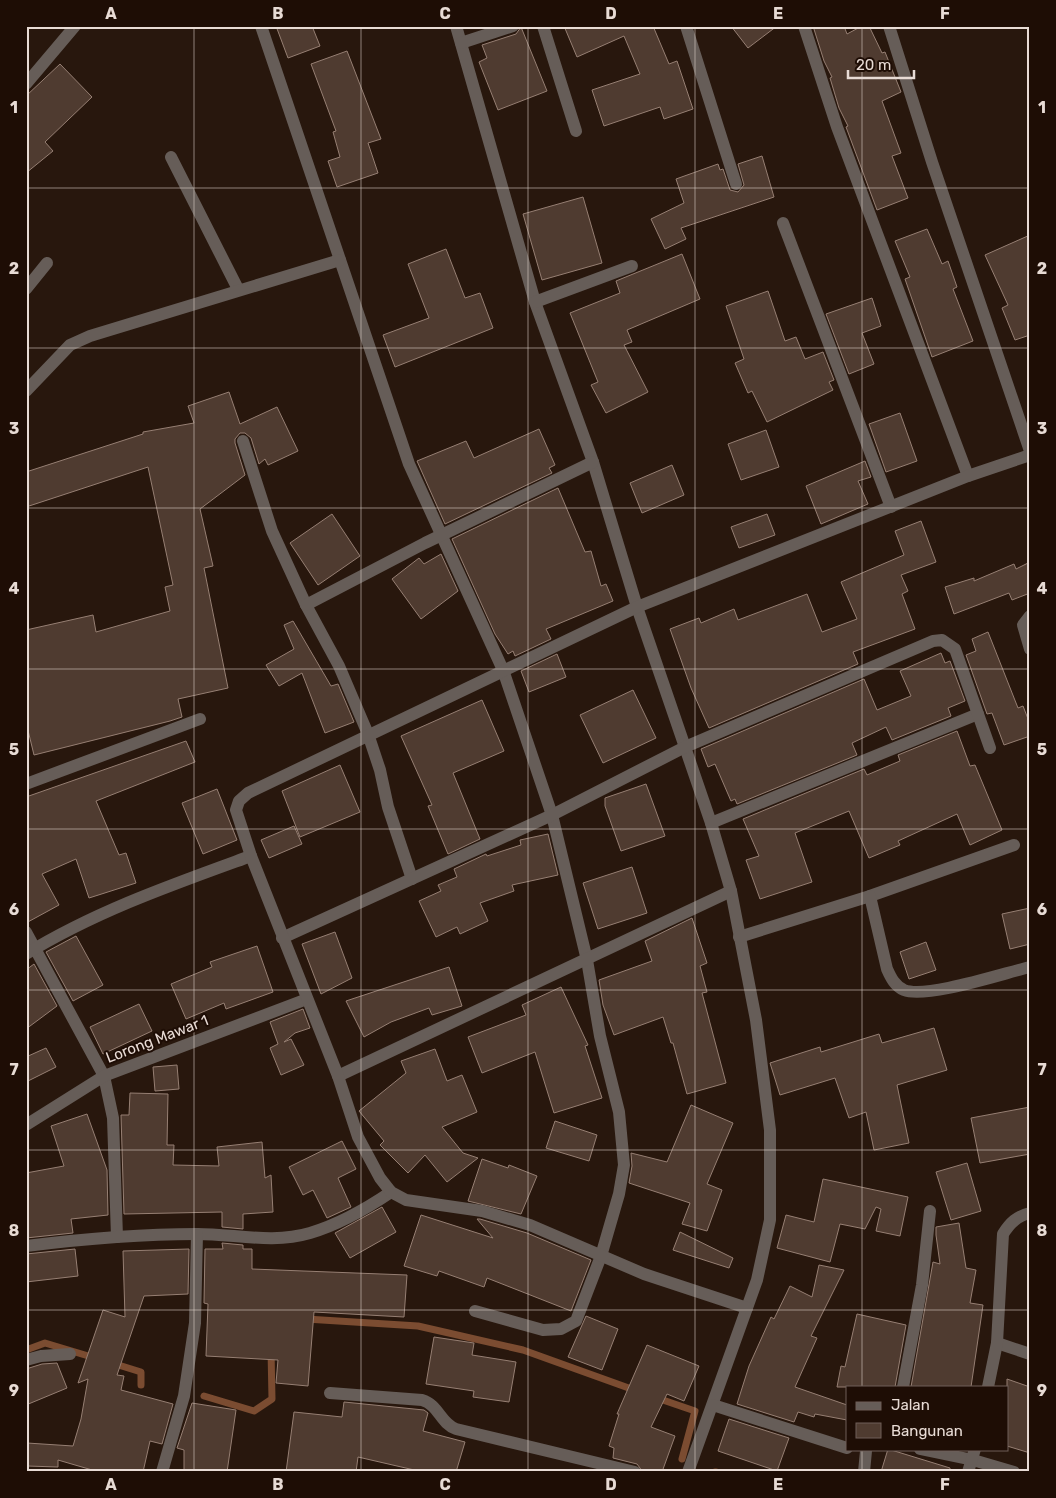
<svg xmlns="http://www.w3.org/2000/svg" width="1056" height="1498" font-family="Rubik,sans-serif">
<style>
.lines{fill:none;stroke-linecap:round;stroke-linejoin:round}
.stream{stroke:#7b4c31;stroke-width:7}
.building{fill:#4f3b30;stroke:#967f73}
.street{stroke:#665d58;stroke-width:12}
.grid{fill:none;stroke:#e8dbd5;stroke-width:1;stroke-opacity:0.55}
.labels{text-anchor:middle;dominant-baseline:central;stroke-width:4;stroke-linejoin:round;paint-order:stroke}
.street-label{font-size:15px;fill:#e8dbd5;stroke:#1e0d05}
.neatline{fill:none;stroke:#e8dbd5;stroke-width:2}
.grid-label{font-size:16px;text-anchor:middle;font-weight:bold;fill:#e8dbd5}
</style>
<rect width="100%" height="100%" fill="#28170d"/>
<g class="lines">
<g class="stream">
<polyline points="306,1319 418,1326 523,1350 637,1391"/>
<polyline points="26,1350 45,1343 95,1358"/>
<polyline points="112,1363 141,1372 141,1385"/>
<polyline points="204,1396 254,1411 272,1399 271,1350"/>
<polyline points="657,1398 695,1411 682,1459"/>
<polyline points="715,1472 716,1472"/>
</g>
</g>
<g class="building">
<polygon points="276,26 312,26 320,46 288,58"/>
<polygon points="564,26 653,26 669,64 677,61 693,109 664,119 660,107 604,126 592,90 640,74 624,36 577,57"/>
<polygon points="731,26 777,26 748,48"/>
<polygon points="813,26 844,26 847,34 862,26 869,26 882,53 885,52 901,92 882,101 901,153 892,156 908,198 877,210 846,127 848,126 839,108 830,78 832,77 824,61"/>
<polygon points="521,27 547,91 498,110 479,62 487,58 482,45 516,34"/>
<polygon points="347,51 381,139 368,143 378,173 337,187 328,161 340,157 333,132 336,131 311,64"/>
<polygon points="60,64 92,97 45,142 53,151 26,173 26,96"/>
<polygon points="762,156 774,197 681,228 686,239 665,249 651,219 684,203 676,179 718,164 720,170 723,169 730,190 738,192 744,185 738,164"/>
<polygon points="583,197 602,263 542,280 523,214"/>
<polygon points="927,229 942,264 948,261 957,287 953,289 973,341 932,357 905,279 910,277 895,241"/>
<polygon points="1030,235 1030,335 1015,340 1002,308 1008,305 985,255"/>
<polygon points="446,249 465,298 480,293 493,328 395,367 383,335 429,318 408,264"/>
<polygon points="682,254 700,299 627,330 632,342 624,345 648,392 606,413 591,385 598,382 570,313 620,293 616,281"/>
<polygon points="768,291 785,341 796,337 805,359 823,352 834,380 829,382 833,390 767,422 752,391 748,393 735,363 744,359 726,306"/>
<polygon points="872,298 881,326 862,333 874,364 849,374 826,314"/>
<polygon points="229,392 240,424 277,407 298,451 268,465 265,459 259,464 251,438 245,433 240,433 235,439 235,443 245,475 200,509 213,566 204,568 228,688 178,699 182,717 170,721 34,755 26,722 26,630 93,615 96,632 170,611 165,587 173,585 148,467 26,507 26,472 143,434 143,432 194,423 188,406"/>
<polygon points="900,413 917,461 886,472 869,424"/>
<polygon points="539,429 555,465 549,468 552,473 445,524 417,461 466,441 474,458"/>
<polygon points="766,430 779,467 741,480 728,444"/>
<polygon points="865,461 871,477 858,481 868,504 821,524 806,486"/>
<polygon points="672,465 684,495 642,513 630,483"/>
<polygon points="558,488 585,552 591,551 601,586 606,584 613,601 546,629 551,639 515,656 513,651 508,654 495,634 452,539"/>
<polygon points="332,514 360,556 318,585 290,543"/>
<polygon points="767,514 775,535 739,548 731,527"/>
<polygon points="921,521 936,562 901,575 908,591 902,594 915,629 853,652 858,664 709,728 691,688 670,629 699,618 701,623 734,609 738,620 807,594 822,632 857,619 841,582 904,555 895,531"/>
<polygon points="441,554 458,591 421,619 392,579 419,558 424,564"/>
<polygon points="1030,562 1030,593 1012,600 1009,593 954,614 945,587 974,578 974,581 1014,564 1016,569"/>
<polygon points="293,621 331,686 338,684 354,722 325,733 302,673 279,686 266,665 294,649 284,625"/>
<polygon points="988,632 1018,708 1023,706 1030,724 1030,736 1004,745 992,713 987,714 966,655 976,651 972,639"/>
<polygon points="941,653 945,663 950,661 965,701 948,708 951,716 892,740 886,727 852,743 857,755 737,804 735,799 731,801 715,764 708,767 701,749 864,679 877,710 911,696 900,671"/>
<polygon points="557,654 566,677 529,692 521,671"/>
<polygon points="633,690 656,738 603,763 580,715"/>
<polygon points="482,700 504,751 453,773 480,839 448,854 428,806 432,805 401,736"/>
<polygon points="957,731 970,766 975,765 1002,830 970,845 957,814 898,841 900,845 869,858 849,811 795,833 812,882 760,899 746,860 759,856 743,819 864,769 867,775 900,761 898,755"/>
<polygon points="186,741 195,762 96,801 119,855 126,853 136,883 89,898 76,859 42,874 59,905 26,923 26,797"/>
<polygon points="340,765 360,812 300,837 282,791"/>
<polygon points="646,784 665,836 621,851 605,806 605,798"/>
<polygon points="217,789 237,840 203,854 182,803"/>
<polygon points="294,826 302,844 269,858 261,840"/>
<polygon points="548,834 558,875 512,885 514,891 480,903 488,921 460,934 457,927 436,937 419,901 441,891 438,885 457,877 454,869 486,854 487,856 521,845 520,840"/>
<polygon points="632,867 647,913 598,929 583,883"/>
<polygon points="1030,908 1030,944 1010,949 1002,914"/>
<polygon points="692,918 707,963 700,966 707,992 702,993 726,1083 687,1094 673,1043 671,1043 663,1017 614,1035 603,1005 599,980 652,961 645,941"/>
<polygon points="335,932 352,978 321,994 302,944"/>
<polygon points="76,936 103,985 73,1001 46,952"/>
<polygon points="926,942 936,970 909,979 900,952"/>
<polygon points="257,946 273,992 226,1009 224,1003 186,1019 171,984 212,967 210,962"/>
<polygon points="34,964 57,1006 26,1029 26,970"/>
<polygon points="449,967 462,1006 432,1015 429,1008 391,1022 364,1037 346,1001"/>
<polygon points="561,987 588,1045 585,1046 602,1098 554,1113 535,1052 482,1073 468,1037 526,1015 522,1005"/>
<polygon points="139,1004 152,1031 103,1054 90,1027"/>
<polygon points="303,1009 310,1028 295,1033 284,1042 291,1039 304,1065 281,1075 270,1048 278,1044 270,1022"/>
<polygon points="934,1028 947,1070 897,1085 909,1143 874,1150 866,1112 849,1118 835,1078 780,1095 770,1063 820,1047 821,1052 879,1034 882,1043"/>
<polygon points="46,1048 56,1067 26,1082 26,1057"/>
<polygon points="435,1049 447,1081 462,1075 477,1112 442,1127 463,1153 478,1158 447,1182 425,1155 408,1173 380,1145 384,1141 359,1111 406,1073 401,1061"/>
<polygon points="177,1065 179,1089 155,1091 153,1067"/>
<polygon points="130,1093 168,1094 167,1145 174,1145 173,1165 219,1166 217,1147 262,1142 265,1178 271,1175 273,1212 243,1214 243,1229 222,1227 222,1212 124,1214 121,1115 129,1115"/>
<polygon points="691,1105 733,1123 707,1184 722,1190 707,1231 682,1224 690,1203 629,1183 632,1166 631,1153 667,1162"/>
<polygon points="1030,1107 1030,1154 980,1163 971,1118"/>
<polygon points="87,1114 107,1170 108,1215 71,1219 73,1233 26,1238 26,1173 64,1166 51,1126"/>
<polygon points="555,1121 597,1135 589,1161 546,1148"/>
<polygon points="342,1141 356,1169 338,1178 351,1207 327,1218 313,1190 303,1195 289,1167"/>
<polygon points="482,1159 508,1168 509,1165 537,1176 521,1214 468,1201"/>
<polygon points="967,1163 981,1211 951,1220 936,1172"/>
<polygon points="823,1179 908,1197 900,1236 876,1231 881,1209 876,1207 865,1229 840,1224 830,1262 777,1248 786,1215 814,1222"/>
<polygon points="382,1207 396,1232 350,1258 335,1233"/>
<polygon points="421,1215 493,1238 477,1219 480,1219 527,1233 591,1260 571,1311 487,1278 484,1287 439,1271 437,1276 404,1266"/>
<polygon points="959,1223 966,1268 976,1270 970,1303 983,1305 971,1387 911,1387 933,1262 940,1264 936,1235 936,1227"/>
<polygon points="680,1232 733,1258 729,1268 673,1250"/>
<polygon points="222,1243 243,1245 243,1249 252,1249 252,1269 407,1275 404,1317 314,1312 308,1386 276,1383 278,1360 206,1356 208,1304 204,1303 205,1249 223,1249"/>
<polygon points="75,1249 78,1276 26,1282 26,1254"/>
<polygon points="189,1249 188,1294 144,1296 117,1375 124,1376 121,1390 173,1404 162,1444 150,1441 143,1472 99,1472 58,1460 58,1467 27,1466 27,1443 73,1446 81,1419 88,1379 78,1383 103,1310 125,1317 123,1251"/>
<polygon points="819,1265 844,1270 811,1336 817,1338 795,1387 847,1405 847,1420 815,1414 814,1417 798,1412 794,1422 737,1404 749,1366 771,1317 774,1319 790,1286 812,1297"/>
<polygon points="857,1314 906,1325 895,1387 837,1387 841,1366 845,1367"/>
<polygon points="586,1316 618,1329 602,1370 568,1357"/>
<polygon points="434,1337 474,1343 472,1355 516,1362 509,1402 473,1397 474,1391 426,1384"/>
<polygon points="647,1345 699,1366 684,1401 667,1394 651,1427 675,1436 662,1472 643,1472 637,1464 613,1458 614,1448 609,1446 619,1414 617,1414"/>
<polygon points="57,1363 67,1388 26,1405 26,1369 42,1364"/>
<polygon points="1007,1379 1030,1387 1030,1453 1007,1446"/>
<polygon points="344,1402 424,1410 428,1413 423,1431 465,1442 456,1472 423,1472 358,1457 356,1472 286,1472 294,1412 342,1417"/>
<polygon points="192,1403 236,1410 227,1472 184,1472 184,1450 177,1448"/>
<polygon points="729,1419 789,1438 777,1471 718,1451"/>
<polygon points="888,1449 950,1468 950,1472 881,1472"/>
</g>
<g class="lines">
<g class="street">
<polyline points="261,26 409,464 503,670 552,815 587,960 600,1036 619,1112 624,1165 619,1194 601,1256 576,1321 561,1329 543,1330 475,1311"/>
<polyline points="456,26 535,302 593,462 637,607 711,823 731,891 756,1020 770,1130 770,1220 757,1280 688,1472"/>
<polyline points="543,26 576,131"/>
<polyline points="686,26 736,184"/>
<polyline points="804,26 837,127 968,476"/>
<polyline points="889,26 932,162 1030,451"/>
<polyline points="461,43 513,26"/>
<polyline points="26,84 75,26"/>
<polyline points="171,157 238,289"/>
<polyline points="783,223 891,507"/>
<polyline points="26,289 47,263"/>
<polyline points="535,302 632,266"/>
<polyline points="26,391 70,345 90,336 340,260"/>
<polyline points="243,441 272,531 306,605 339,666 368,734 380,770 388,807 412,879"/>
<polyline points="306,605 425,543 593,462"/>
<polyline points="1030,616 1023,625 1030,649"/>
<polyline points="26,784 200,719"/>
<polyline points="711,823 978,714"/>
<polyline points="870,896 1014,845"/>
<polyline points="26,932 104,1076 113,1118 117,1237"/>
<path d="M739,937L870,896L887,969C891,978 895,986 904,990C926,999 1004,973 1030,967"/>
<polyline points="282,938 552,815 685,747 933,641 942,640 955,649 990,748"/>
<path d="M26,954C96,911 174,884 251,856"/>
<polyline points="338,1076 731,891"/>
<polyline points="26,1125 104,1076 307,999"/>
<path d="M26,1246C82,1239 140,1234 197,1234C235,1234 273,1244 310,1233C340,1224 366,1209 391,1192"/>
<polyline points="747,1308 644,1274 530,1225 482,1211 406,1200 391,1192 380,1178 358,1137 338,1076 251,856 236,810 239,801 248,793 637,607 968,476 1030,455"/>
<polyline points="997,1343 1030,1354"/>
<polyline points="26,1360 41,1356 70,1354"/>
<polyline points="903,1387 922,1285 930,1211"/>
<path d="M988,1387L997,1343L1003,1234C1010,1223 1017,1216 1030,1213"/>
<path d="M330,1393L422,1400C439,1405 440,1423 456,1429L635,1472"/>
<polyline points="713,1405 847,1448"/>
<polyline points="920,1449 973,1460 1014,1472"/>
<polyline points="162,1472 184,1396 195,1323 197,1234"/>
<polyline points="864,1472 866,1451"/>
<polyline points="968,1472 975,1449"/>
</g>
</g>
<path class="grid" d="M194,26V1472M361,26V1472M528,26V1472M695,26V1472M862,26V1387M26,188H1030M26,348H1030M26,508H1030M26,669H1030M26,829H1030M26,990H1030M26,1150H1030M26,1310H1030M862,1449V1472"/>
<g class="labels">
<g class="street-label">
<text transform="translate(157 1039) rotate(-21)">Lorong Mawar 1</text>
</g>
</g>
<rect width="1056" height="1498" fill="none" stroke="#1e0d05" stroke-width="55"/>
<rect x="846" y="1386" width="162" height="65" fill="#1e0d05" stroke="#6f5f58"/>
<rect x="856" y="1402" width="25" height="8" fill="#665d58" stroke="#6f5f58"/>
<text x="891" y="1410" font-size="15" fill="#e8dbd5">Jalan</text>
<rect x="856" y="1423" width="25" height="15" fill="#4f3b30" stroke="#6f5f58"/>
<text x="891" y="1436" font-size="15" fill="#e8dbd5">Bangunan</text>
<path d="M848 70v8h66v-8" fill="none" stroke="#e8dbd5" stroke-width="2.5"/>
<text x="856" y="70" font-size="15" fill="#e8dbd5" stroke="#1e0d05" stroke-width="4" paint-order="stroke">20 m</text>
<rect x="28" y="28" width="1000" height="1442" class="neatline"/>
<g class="grid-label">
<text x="111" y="19">A</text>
<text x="278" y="19">B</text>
<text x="445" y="19">C</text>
<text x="611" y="19">D</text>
<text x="778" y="19">E</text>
<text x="945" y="19">F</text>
<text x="14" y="113">1</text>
<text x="1042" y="113">1</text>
<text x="14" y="274">2</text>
<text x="1042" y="274">2</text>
<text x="14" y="434">3</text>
<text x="1042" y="434">3</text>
<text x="14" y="594">4</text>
<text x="1042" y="594">4</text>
<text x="14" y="755">5</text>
<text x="1042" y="755">5</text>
<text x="14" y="915">6</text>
<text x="1042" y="915">6</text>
<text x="14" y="1075">7</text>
<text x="1042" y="1075">7</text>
<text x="14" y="1236">8</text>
<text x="1042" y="1236">8</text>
<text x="14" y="1396">9</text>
<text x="1042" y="1396">9</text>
<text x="111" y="1490">A</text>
<text x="278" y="1490">B</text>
<text x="445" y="1490">C</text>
<text x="611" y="1490">D</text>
<text x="778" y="1490">E</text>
<text x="945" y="1490">F</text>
</g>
</svg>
